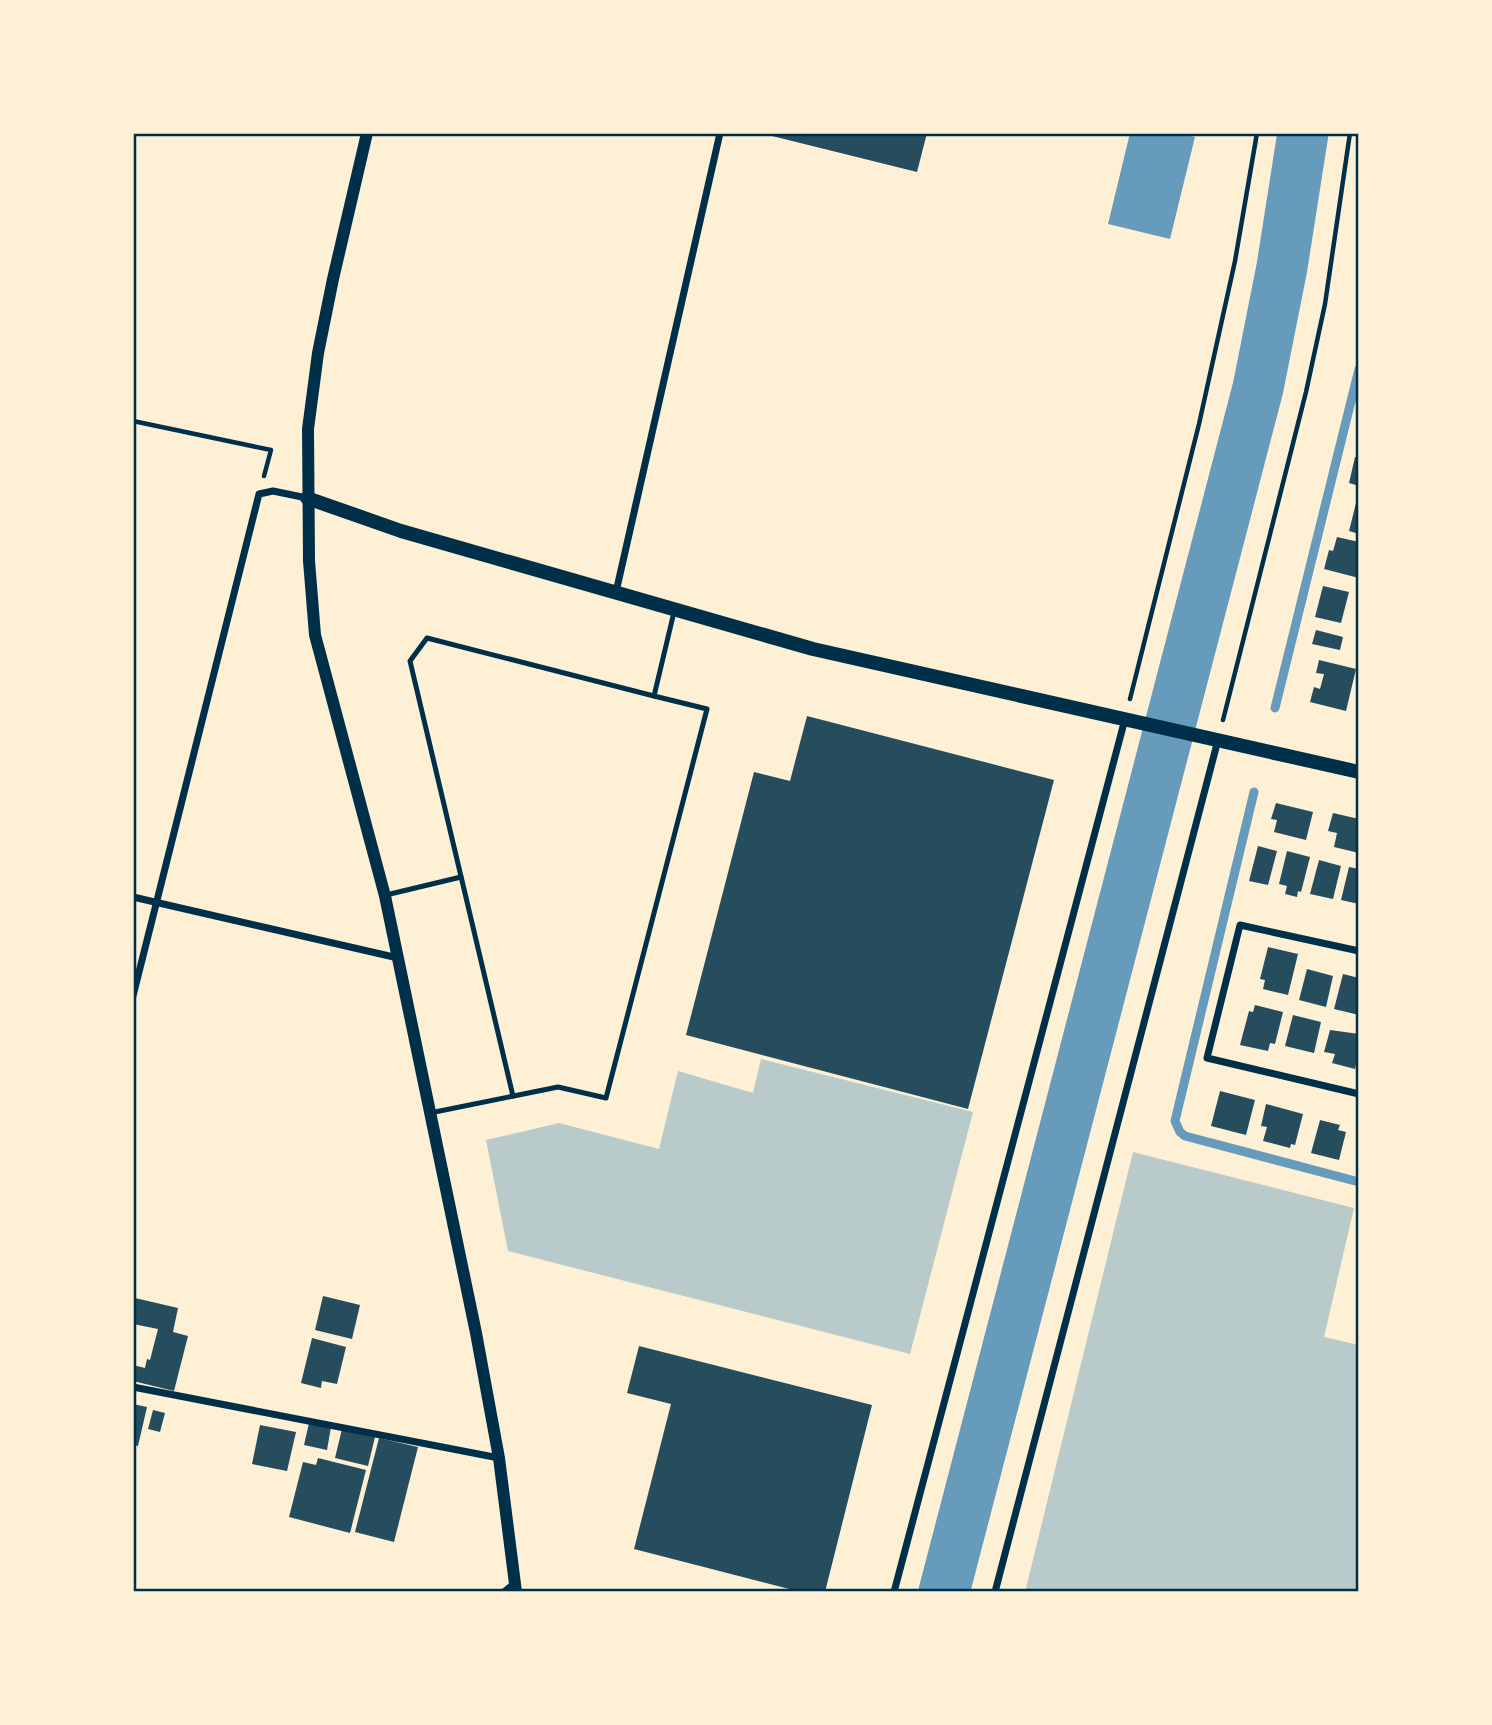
<svg xmlns="http://www.w3.org/2000/svg" width="1492" height="1725" font-family="'IBM Plex Sans',sans-serif">
<style>
.green{fill:#b9caca}
.water{fill:#669bbc}
.lines{fill:none;stroke-linecap:round;stroke-linejoin:round}
.stream{stroke:#669bbc;stroke-width:9}
.river{stroke:#669bbc;stroke-width:51}
.building{fill:#264d5e}
.path{stroke:#003049;stroke-width:4.5}
.service{stroke:#003049;stroke-width:5}
.minor{stroke:#003049;stroke-width:7}
.tertiary{stroke:#003049;stroke-width:12}
.secondary{stroke:#003049;stroke-width:14}
.neatline{fill:none;stroke:#003049;stroke-width:2.5}
</style>
<rect width="100%" height="100%" fill="#fdf0d5"/>
<g class="green">
<polygon points="761,1059 973,1112 910,1354 508,1251 486,1140 559,1123 659,1149 678,1071 753,1093"/>
<polygon points="1133,1152 1354,1208 1324,1337 1359,1345 1359,1592 1025,1592"/>
</g>
<polygon class="water" points="1130,133 1177,133 1195,137 1170,239 1108,224"/>
<g class="lines">
<g class="stream">
<polyline points="1275,708 1359,369"/>
<polyline points="1254,792 1175,1121 1180,1132 1185,1136 1359,1182"/>
</g>
<polyline class="river" points="944,1592 1258,388 1282,267 1303,133"/>
</g>
<g class="building">
<polygon points="760,133 927,133 917,172"/>
<polygon points="1355,457 1359,458 1359,486 1349,483"/>
<polygon points="1358,495 1359,495 1359,534 1349,531"/>
<polygon points="1337,537 1359,542 1359,578 1324,569 1329,550 1333,551"/>
<polygon points="1323,586 1349,592 1341,623 1315,617"/>
<polygon points="1316,630 1343,637 1340,650 1312,644"/>
<polygon points="1319,660 1356,669 1346,711 1310,702 1314,687 1320,689 1324,674 1316,673"/>
<polygon points="807,716 1054,780 968,1109 686,1035 754,772 790,781"/>
<polygon points="1276,803 1313,812 1306,840 1274,832 1277,820 1271,819"/>
<polygon points="1333,813 1359,819 1359,853 1334,847 1337,833 1328,831"/>
<polygon points="1258,846 1277,851 1268,885 1249,881"/>
<polygon points="1287,851 1310,857 1301,892 1298,891 1297,897 1285,894 1287,886 1279,884"/>
<polygon points="1319,860 1341,866 1333,899 1310,894"/>
<polygon points="1349,867 1359,869 1359,904 1341,900"/>
<polygon points="1268,947 1298,954 1288,995 1263,989 1265,980 1260,979"/>
<polygon points="1307,969 1333,976 1326,1007 1299,1000"/>
<polygon points="1343,974 1359,978 1359,1015 1334,1009"/>
<polygon points="1255,1005 1283,1012 1275,1044 1270,1043 1268,1051 1240,1045 1249,1011 1253,1012"/>
<polygon points="1293,1015 1321,1022 1314,1053 1285,1046"/>
<polygon points="1330,1030 1359,1034 1359,1051 1355,1069 1332,1063 1335,1054 1324,1052"/>
<polygon points="1220,1091 1255,1100 1246,1135 1211,1126"/>
<polygon points="1266,1104 1303,1114 1295,1145 1291,1144 1290,1148 1263,1141 1267,1127 1261,1126"/>
<polygon points="1320,1120 1340,1125 1338,1130 1346,1132 1339,1160 1311,1153"/>
<polygon points="323,1296 360,1305 352,1339 315,1330"/>
<polygon points="135,1298 178,1308 173,1332 188,1336 174,1391 133,1381 133,1365 145,1368 147,1359 150,1360 158,1329 133,1324"/>
<polygon points="312,1338 346,1347 337,1384 322,1381 321,1388 301,1383"/>
<polygon points="639,1346 872,1405 825,1592 801,1592 634,1549 671,1404 627,1393"/>
<polygon points="133,1404 147,1407 138,1446 133,1445"/>
<polygon points="153,1410 165,1413 160,1432 148,1429"/>
<polygon points="309,1423 331,1427 327,1450 304,1445"/>
<polygon points="260,1425 296,1432 287,1471 252,1464"/>
<polygon points="342,1429 375,1437 368,1466 335,1458"/>
<polygon points="379,1438 418,1447 394,1542 355,1532"/>
<polygon points="318,1458 366,1470 350,1533 289,1517 303,1462 316,1465"/>
</g>
<g class="lines">
<g class="path">
<polyline points="133,421 271,450 264,476"/>
<polyline points="1130,699 1199,424 1235,261 1257,133"/>
<polyline points="1223,720 1306,392 1325,304 1350,133"/>
</g>
<g class="service">
<polyline points="386,895 461,877"/>
<polyline points="513,1096 410,661 427,638 654,696"/>
<polyline points="430,1113 558,1087 606,1098 707,709 654,696 674,612"/>
</g>
<g class="minor">
<polyline points="616,592 720,133"/>
<polyline points="133,897 398,958"/>
<polyline points="1359,951 1240,925 1207,1058 1359,1094"/>
<polyline points="133,996 259,494 273,491 307,498"/>
<polyline points="133,1387 499,1458"/>
<polyline points="504,1592 515,1583"/>
<polyline points="894,1592 1125,719"/>
<polyline points="995,1592 1218,740"/>
</g>
<polyline class="tertiary" points="367,133 333,279 318,353 308,429 309,561 315,635 385,896 476,1333 499,1458 516,1592"/>
<polyline class="secondary" points="307,498 401,531 813,649 1359,772"/>
</g>
<rect width="1492" height="1725" fill="none" stroke="#fdf0d5" stroke-width="270"/>
<rect x="135" y="135" width="1222" height="1455" class="neatline"/>
</svg>
